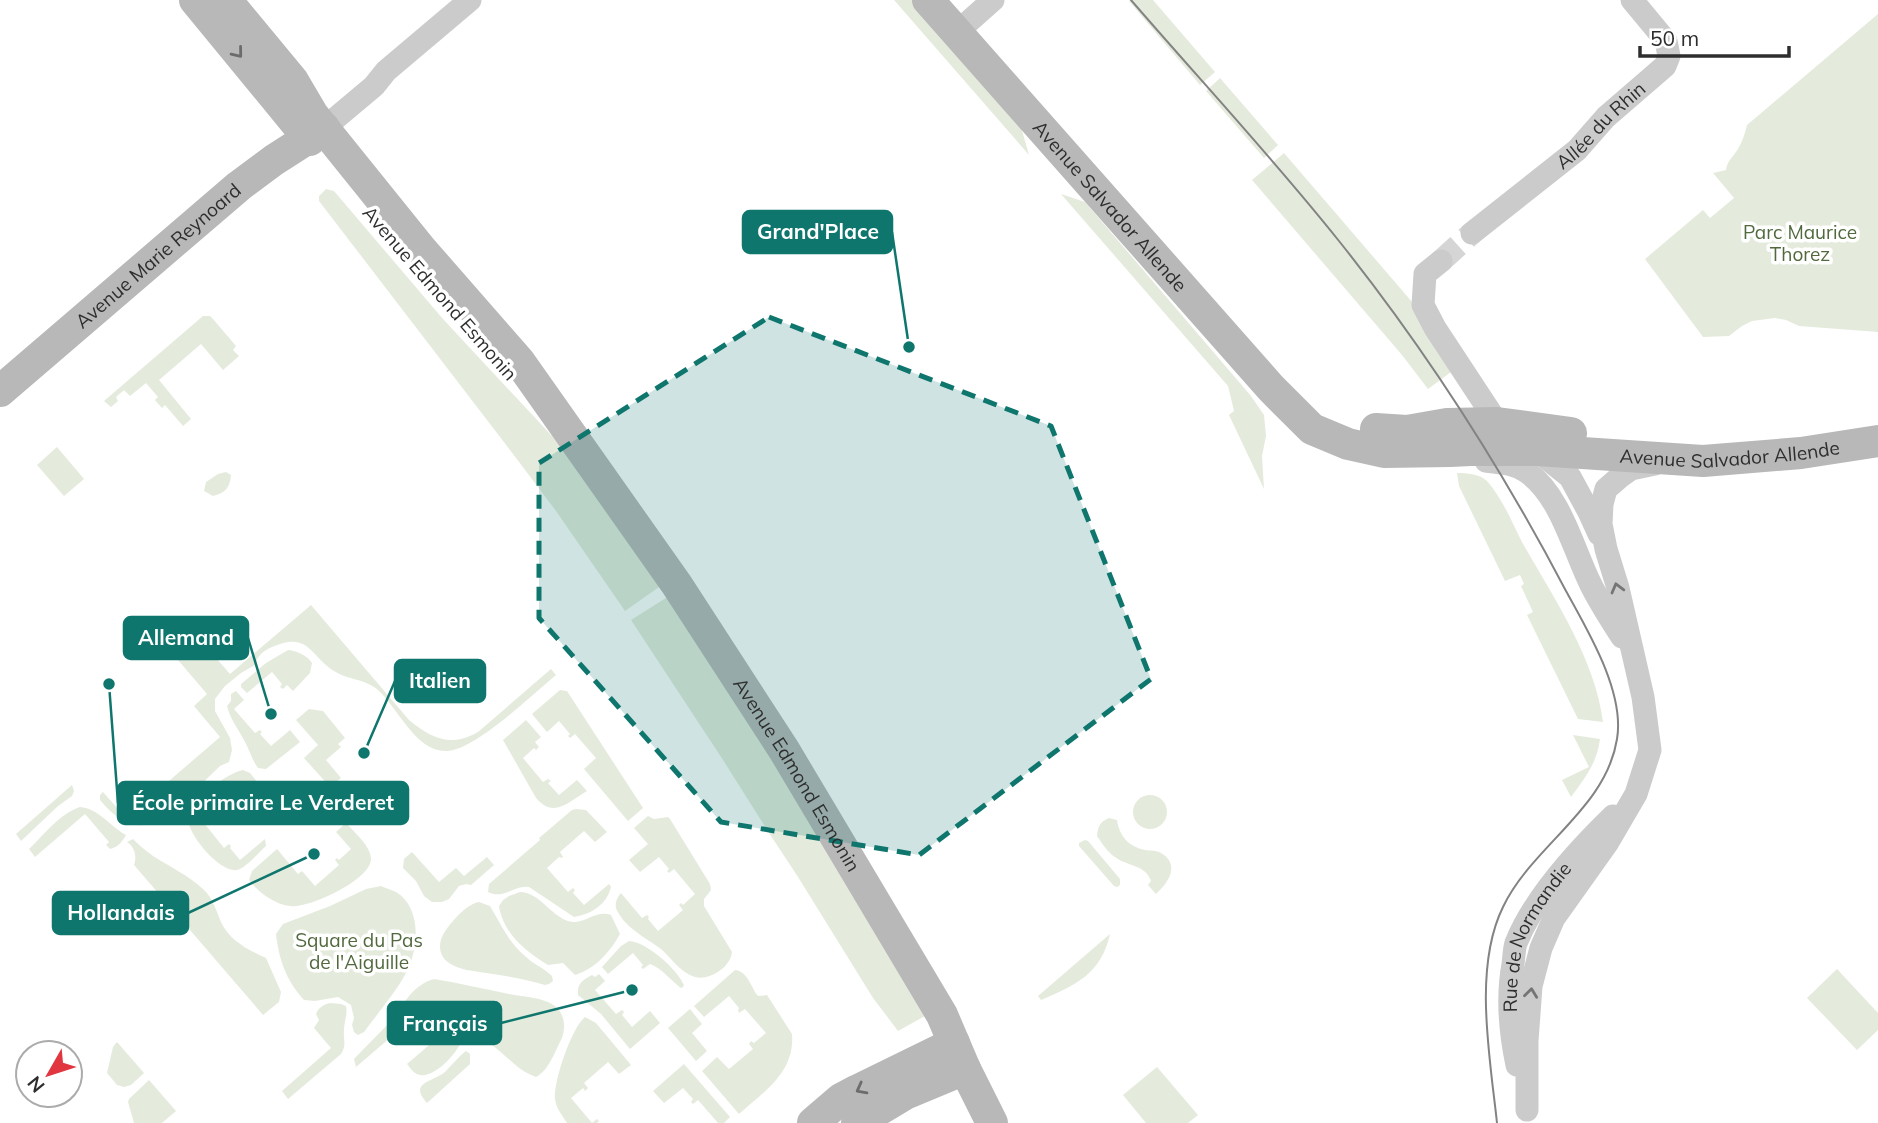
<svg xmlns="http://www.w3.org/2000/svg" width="1878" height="1123" font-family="Mulish,sans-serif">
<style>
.green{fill:#e4ebdc}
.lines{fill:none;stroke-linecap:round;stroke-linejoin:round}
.street-tunnel{stroke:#d5d5d5;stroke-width:23;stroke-dasharray:23 11;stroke-linecap:butt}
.street{stroke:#cbcbcb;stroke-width:23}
.secondary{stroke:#b8b8b8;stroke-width:32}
.tram{stroke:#838383;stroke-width:2}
.oneway{stroke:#6c6c6c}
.oneway2{stroke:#757575}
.marked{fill:#0f766e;fill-opacity:0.2;stroke:#0f766e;stroke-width:5;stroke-dasharray:14 9;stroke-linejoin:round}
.labels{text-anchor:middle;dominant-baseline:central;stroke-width:7;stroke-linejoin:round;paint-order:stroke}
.street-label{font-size:19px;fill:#2e2e2e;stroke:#fff}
.park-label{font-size:19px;fill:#51693d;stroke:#fff}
.leader{fill:none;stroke:#0f766e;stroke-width:2.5}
.callout-dot{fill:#0f766e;stroke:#fff;stroke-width:2.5}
.callout{fill:#0f766e;stroke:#0f766e;stroke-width:2.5}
.callout-label{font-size:21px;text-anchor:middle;font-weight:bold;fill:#fff}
</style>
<rect width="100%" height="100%" fill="#fff"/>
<g class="green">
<polygon points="894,0 912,0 1021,127 1029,155"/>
<polygon points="1130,0 1153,0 1215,72 1200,85 1129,1"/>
<path d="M1878,14V332L1799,326L1786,320L1775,318L1752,321L1742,326L1729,336L1703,337L1645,259L1703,210L1710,218L1734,198L1713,173L1726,170C1727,161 1733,157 1738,149C1742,142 1745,134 1747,125Z"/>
<polygon points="1220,78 1278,145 1264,158 1206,91"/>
<polygon points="1284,153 1413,303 1455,369 1428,389 1402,355 1252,180"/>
<polygon points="326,189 334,191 443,319 566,451 662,585 625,611 556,511 510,450 319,201 319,196"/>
<polygon points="1061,194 1085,202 1251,396 1264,415 1266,436 1262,456 1264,489 1229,415 1234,411 1228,386"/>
<polygon points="203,316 210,316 213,319 236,346 233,350 239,356 223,370 201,344 159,380 191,419 183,426 165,405 162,408 155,400 158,397 146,383 130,396 124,390 116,397 118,401 111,407 104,401"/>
<polygon points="57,447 84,479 64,496 37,465"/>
<path d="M226,472L231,475C230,488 225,493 213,496L204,491L206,482L218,474Z"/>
<path d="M1457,473C1467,473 1480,474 1487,481C1502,498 1512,522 1522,542C1553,597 1595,658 1603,722L1578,719L1527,615L1533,612L1521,586L1524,584L1520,575L1505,581L1459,486Z"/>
<polygon points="669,596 772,755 925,1016 898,1031 873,998 798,877 771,836 723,760 631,620"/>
<path d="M311,605L409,720C431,738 451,748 478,732L551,669L556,675C532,695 476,749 448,751C416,753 399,709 378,690C366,679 348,680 334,671C309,655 309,631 272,647C263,651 257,656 255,665L241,673L225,686L215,699V711L230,738L232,750L229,762L220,766C208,778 196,789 184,801C152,830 131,837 100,800V795L103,792L126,818L220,737L194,706L207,694L172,653L195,634L230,674Z"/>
<path d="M288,650C297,651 307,655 312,663L310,673L293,691L287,685L283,689L280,687L282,684L272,672L247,693L241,687V684L266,663Z"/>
<polygon points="560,690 567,691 643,808 628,821 584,769 596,758 575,734 570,738 568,736 570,734 559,721 547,732 532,714"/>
<path d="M236,691L244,700L234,709L255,733L260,730L262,732L260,734L271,746L290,730L300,742L266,769L258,768C252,760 250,751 245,742C239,730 230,719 227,706L231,701V694Z"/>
<polygon points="309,709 323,711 345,738 338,744 341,747 326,760 341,778 330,787 304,758 318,745 296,720"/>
<path d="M526,720L541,737L535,742L539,747L536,750L534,748L523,758L543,782L548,779L551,781L548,783L559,795L577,780L587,791C568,802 554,819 536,798L503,740Z"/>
<path d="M1573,735L1600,739C1597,763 1585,778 1571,797L1562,780L1589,767Z"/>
<path d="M243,770L250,773L263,789L252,799L240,787L216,807L218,810L204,823L224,848L229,844L231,846L230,848L240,860L265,839L266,846C259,852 245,869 237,870C219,873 182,829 188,812C193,798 228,773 243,770Z"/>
<polygon points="351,781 353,783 352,785 376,812 364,818 359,816 340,794 340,790"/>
<polygon points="72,785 74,791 72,796 58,806 21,841 16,834"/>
<circle cx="1150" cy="812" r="17"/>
<path d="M80,807C98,808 111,827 126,835C123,841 117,848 110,849L106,845L109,842L85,814L35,857L29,849C45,834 59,814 80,807Z"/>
<path d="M576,809L586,810L607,832L595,842L584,831L560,852L563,857L562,858L559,857L547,868L568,892L573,888L575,890L573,893L584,905L609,884L611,887C607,904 592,914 574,917L529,887C514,885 503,900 488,892L489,884L540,840L539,838L572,810Z"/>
<path d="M648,816L654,819L668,817L670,819L710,884L711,890L704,899V906L732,952C731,967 709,981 695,977C681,973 671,958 661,949C649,940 635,933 625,922C622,919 618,913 616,908C615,902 617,898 621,893L642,918L647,915L649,917L648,919L658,931L683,910L679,905L681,903L683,905L695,894L674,869L669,873L667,871L669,869L659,857L640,872L629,860L648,844L634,828Z"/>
<path d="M1109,818L1117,820C1119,836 1129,847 1145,850C1151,851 1156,850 1161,853C1181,865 1168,883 1156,894L1148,885L1151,881C1145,864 1128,867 1115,857C1107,852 1102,843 1097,836C1098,826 1100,822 1109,818Z"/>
<path d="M346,823C354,832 371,846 371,859C371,880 308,909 290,906C274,904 258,892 249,880L252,871L277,849L298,874L302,871L315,886L339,865L335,860L337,858L339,860L351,849L336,832Z"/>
<path d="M133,839C139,845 146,851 153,856C170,867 188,875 203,889C213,898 216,910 221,922C229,940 248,950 266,958L281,992L279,1002L263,1015L134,865C137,857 135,847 127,842Z"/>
<polygon points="1085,840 1088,841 1120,879 1120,885 1117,887 1114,886 1079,846 1079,843"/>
<polygon points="412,852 439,882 456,868 464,876 487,857 494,865 471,885 466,884 459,886 449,899 442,902 432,902 424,896 416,881 403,868 404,859"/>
<path d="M381,886C385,888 392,890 396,892C422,908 419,949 406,973C396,992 377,1014 364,1032L358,1035L354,1032L352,1025L354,1018L351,1005L338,997L315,1001L304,1000C286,980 279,960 276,934L283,924L330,906L366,889Z"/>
<path d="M520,892C539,892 550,915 568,921C583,926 596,909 611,915L620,934C610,952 595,969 575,975L563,963L548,965C526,952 503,933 499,906L503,900L509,896Z"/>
<path d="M479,902L490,906C501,924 508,942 525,956C533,964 544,968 552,976L553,981L549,984L545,985C526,979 506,976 486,973C474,971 459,970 449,963C437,955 438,940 446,930C453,920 467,904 479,902Z"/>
<path d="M1110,934C1101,974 1076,985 1041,1000L1038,996Z"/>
<path d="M629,941C647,942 677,969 684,985L683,987L681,988C671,981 662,968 650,964L643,969L641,967L643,965L633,953L608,974L602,967L621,946Z"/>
<polygon points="1837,969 1878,1013 1878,1030 1857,1050 1807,998"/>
<path d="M735,970C747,971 751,986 757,995L759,996L767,995L792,1034C795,1072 765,1091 739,1114L702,1071L717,1057L729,1069L753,1049L749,1044L751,1041L754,1043L766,1033L745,1009L739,1013L738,1010L739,1008L729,996L704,1017L694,1006Z"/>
<path d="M599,974L605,981L595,990L616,1014L622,1010L624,1012L622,1015L632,1027L650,1011L660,1023L630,1049L601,1014L578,995C577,983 583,980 592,975L595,977Z"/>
<path d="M434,979C459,983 484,989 509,994C523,997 545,997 556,1007C566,1016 566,1031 560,1042C554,1054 548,1071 536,1077C518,1071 507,1056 492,1045C471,1029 447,1021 425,1008L356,1067L354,1059C365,1047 377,1036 388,1024C404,1006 410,986 434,979Z"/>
<path d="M330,1003L341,1004L346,1006C348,1015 344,1021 344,1030C343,1040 347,1045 341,1054L288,1099L282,1091L331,1048L314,1028L319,1020L316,1014C319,1007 323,1005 330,1003Z"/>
<polygon points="690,1009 702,1024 692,1033 707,1051 696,1061 668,1028"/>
<path d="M585,1017L596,1023L631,1065L619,1074L608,1062L584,1083L588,1088L585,1091L583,1088L571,1098L592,1123L597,1119L599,1121L597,1123H567C562,1115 556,1108 555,1099C553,1082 572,1027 585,1017Z"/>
<path d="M446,1033C453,1035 458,1037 460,1044C455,1055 434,1078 420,1075C414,1074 411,1069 407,1064L442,1034Z"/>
<polygon points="117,1042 144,1073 131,1085 124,1087 117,1085 107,1073 113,1047"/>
<path d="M466,1051L470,1054V1064L427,1103C408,1082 433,1082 445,1072C452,1065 458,1057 466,1051Z"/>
<polygon points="684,1064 730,1117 724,1123 718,1123 698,1100 693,1104 691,1102 693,1099 683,1088 664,1103 653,1091"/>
<polygon points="1157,1067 1198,1115 1188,1123 1146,1123 1123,1095"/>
<polygon points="149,1080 176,1111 162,1123 134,1123 128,1102 129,1099"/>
</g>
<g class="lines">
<polyline class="street-tunnel" points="1441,261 1472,233"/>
<g class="street">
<polyline points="956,33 993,0"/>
<polyline points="324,128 374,86 386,71 470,0"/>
<path id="s1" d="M1472,233L1577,150L1606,117L1665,66L1669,56L1666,41L1632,0"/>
<polyline points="1441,261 1425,274 1423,305 1435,328 1504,433"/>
<polyline points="1535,449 1570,477 1589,512 1599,534"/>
<path d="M1486,461C1500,463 1515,463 1527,472C1561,496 1573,549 1591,585C1600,603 1611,620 1622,637"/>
<path id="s2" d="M1517,1065C1510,1032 1507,997 1513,964C1514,957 1514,949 1516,943C1534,898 1579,849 1613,816"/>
<polyline points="1527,1110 1527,1041 1531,986 1541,948 1554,918 1608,842 1636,794 1650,750 1643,697 1618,588 1606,549 1601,524 1602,504 1606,489 1621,476 1631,469 1655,464"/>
</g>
<g class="secondary">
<polyline points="195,0 310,140"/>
<path id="s3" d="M226,0L293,81L313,115L421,249L519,361L677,585L784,750L942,1015L965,1069L992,1123"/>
<path id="s4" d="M928,0L1271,388L1312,429L1348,444L1384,452L1450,451L1471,450H1537L1703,461L1801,453L1878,441"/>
<path id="s5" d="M0,391L239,186L274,160L324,128"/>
<polyline points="1376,429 1407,431 1447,424 1497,423 1571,433"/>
<polyline points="813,1123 841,1099 858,1090 954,1043"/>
<polyline points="857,1123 905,1094 965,1069"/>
</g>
<path class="tram" d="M1131,0C1200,80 1273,158 1339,241C1426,350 1501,467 1566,591C1588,631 1625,692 1617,739C1606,809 1532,846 1503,907C1473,968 1490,1057 1497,1123"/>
</g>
<defs><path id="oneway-chevron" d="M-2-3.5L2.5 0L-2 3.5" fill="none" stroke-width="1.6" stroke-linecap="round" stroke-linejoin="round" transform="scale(1.75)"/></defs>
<g class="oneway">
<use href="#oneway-chevron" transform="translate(238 53) rotate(51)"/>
<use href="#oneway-chevron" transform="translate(861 1089) rotate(152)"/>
</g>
<g class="oneway2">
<use href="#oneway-chevron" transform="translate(1617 588) rotate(-105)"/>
<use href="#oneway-chevron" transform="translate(1531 993) rotate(-83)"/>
</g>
<path class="marked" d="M769,317L1051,426L1151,679L919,855L721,822L539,618V463Z"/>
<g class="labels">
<g class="street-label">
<text stroke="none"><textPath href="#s1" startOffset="168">Allée du Rhin</textPath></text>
<text stroke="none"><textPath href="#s4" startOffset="275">Avenue Salvador Allende</textPath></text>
<text stroke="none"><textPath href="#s5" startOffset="208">Avenue Marie Reynoard</textPath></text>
<text transform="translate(440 293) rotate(49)">Avenue Edmond Esmonin</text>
<text stroke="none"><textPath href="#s4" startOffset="998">Avenue Salvador Allende</textPath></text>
<text stroke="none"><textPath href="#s3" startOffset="964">Avenue Edmond Esmonin</textPath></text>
<text stroke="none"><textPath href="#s2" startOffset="135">Rue de Normandie</textPath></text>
</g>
<g class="park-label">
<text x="1800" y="232">Parc Maurice<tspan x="1800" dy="22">Thorez</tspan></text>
<text x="359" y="940">Square du Pas<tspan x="359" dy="22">de l'Aiguille</tspan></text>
</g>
</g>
<path class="leader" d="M909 347L892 232M271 714L248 638M364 753L395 681M109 684L118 803M314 854L188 913M632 990L501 1023"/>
<g class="callout-dot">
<circle cx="909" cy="347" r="7"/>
<circle cx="271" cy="714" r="7"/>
<circle cx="364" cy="753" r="7"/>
<circle cx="109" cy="684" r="7"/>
<circle cx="314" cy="854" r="7"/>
<circle cx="632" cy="990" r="7"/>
</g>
<g class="callout">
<rect x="743" y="211" width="149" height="42" rx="7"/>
<rect x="124" y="617" width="124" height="42" rx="7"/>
<rect x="395" y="660" width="90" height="42" rx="7"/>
<rect x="118" y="782" width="290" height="42" rx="7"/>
<rect x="53" y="892" width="135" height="42" rx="7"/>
<rect x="388" y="1002" width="113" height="42" rx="7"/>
</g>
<g class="callout-label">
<text x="818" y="239">Grand'Place</text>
<text x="186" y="645">Allemand</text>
<text x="440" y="688">Italien</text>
<text x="263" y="810">École primaire Le Verderet</text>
<text x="121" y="920">Hollandais</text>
<text x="445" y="1031">Français</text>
</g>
<g transform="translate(49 1074) rotate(231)"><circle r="33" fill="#ffffff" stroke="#ababab" stroke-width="2"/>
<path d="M0-5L12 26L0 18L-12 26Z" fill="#e13540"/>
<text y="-10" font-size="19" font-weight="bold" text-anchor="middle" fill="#2e2e2e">N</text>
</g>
<path d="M1640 46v10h149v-10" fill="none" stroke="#2e2e2e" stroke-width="3.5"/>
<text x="1650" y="46" font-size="21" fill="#2e2e2e" stroke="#ffffff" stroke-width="5" paint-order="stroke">50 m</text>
</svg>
